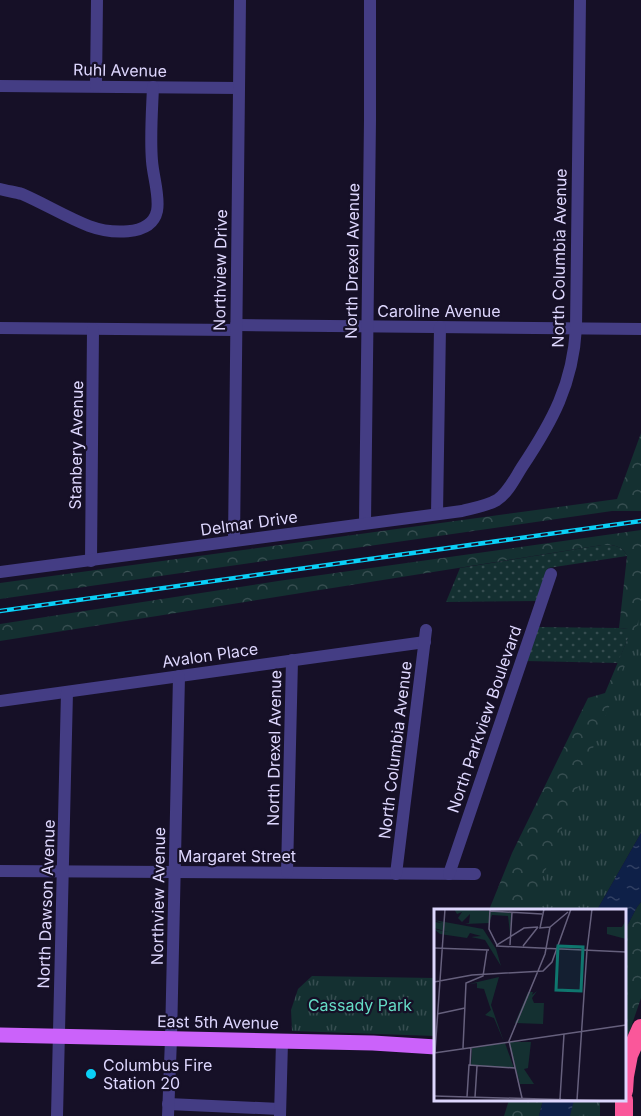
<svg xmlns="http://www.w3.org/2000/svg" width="641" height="1116" font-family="Inter,sans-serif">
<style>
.grass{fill:url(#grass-dots)}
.forest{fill:url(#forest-crowns)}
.park{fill:url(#park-tufts)}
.water{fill:url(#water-ripples)}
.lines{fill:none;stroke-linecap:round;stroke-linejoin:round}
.minor{stroke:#443d84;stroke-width:12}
.major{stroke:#cb62fa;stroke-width:15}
.highway{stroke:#fa579a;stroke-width:18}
.rail-casing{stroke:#0ad0f7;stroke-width:4.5}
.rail{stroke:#161027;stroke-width:2;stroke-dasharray:7;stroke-linecap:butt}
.poi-dot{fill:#0ad0f7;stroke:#161027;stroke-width:2}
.labels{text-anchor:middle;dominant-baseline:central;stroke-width:4.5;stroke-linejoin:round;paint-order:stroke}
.street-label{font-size:16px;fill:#ded7fe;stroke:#161027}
.park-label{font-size:16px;fill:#65dcc6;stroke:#161027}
.poi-label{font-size:16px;fill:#ded7fe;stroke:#161027;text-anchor:start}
.inset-road{fill:none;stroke:#66607d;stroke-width:1.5}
.view{fill:#0f766e;fill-opacity:0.15;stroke:#0f766e;stroke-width:3}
.inset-edge{fill:none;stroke:#ded7fe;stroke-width:3}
</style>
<defs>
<pattern id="grass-dots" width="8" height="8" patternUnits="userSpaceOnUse" patternTransform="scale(1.5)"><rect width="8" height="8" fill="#143031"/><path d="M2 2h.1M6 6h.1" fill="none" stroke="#364d50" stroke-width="1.8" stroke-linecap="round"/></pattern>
<pattern id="forest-crowns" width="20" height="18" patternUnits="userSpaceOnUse" patternTransform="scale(1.5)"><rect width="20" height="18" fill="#143031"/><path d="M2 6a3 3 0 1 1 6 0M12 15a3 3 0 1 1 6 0" fill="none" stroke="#364d50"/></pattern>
<pattern id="park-tufts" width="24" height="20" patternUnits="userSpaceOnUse" patternTransform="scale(1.5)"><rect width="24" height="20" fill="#143031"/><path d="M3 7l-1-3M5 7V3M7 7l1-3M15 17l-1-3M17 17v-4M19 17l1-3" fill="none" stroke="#364d50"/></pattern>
<pattern id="water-ripples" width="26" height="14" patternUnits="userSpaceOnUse" patternTransform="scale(1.5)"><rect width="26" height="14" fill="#0e2048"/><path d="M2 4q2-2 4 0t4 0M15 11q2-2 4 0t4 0" fill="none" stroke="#314063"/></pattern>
</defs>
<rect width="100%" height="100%" fill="#161027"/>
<g class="grass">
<path d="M602,545C614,545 622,545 627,556L548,568L536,601L446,602L460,568Z"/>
<polygon points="537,627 619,628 628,629 628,638 618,663 526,661"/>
</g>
<g class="forest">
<polygon points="641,433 641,511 612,511 0,599 0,583 617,499"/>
<path d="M641,530V670L536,910H489L512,853L588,698L605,693L628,638V629L619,628L627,556C622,545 614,545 602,545L0,641V624L278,581Z"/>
<polygon points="641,902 641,998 629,1033 625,1037 625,930 637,907"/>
<polygon points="509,1100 543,1100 539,1116 504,1116"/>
</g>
<g class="park">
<polygon points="641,613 641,833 597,910 530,910 616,689"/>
<polygon points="312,976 435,978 435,1036 292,1031 291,1010 298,989"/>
<polygon points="562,1100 600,1100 600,1116 558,1116"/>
</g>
<g class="water">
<polygon points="641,833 641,902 637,907 625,930 624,910 597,910"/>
<polygon points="543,1100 574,1100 570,1116 539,1116"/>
</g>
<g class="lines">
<g class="minor">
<polyline points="0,86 239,88"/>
<polyline points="96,86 97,0"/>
<path d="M0,189C7,191 15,192 22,194C45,204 66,217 89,226C108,233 151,238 157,211C160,197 153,176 152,161C150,137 152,112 153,87"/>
<polyline points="236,325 641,329"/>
<polyline points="0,328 236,330"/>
<polyline points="437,514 440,327"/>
<polyline points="365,523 370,120 370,0"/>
<polyline points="234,541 240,0"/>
<polyline points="91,561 93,329"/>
<path d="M0,572L462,511C474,508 487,506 497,500C508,493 515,478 522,467C552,422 573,384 576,328L580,0"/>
<polyline points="0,701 425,642"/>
<polyline points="0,871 475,874"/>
<polyline points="287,872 292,660"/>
<polyline points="396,874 426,630"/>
<polyline points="449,874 551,574"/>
<polyline points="168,1104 280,1109"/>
<polyline points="57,1116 67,692"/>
<polyline points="168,1116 171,1039 179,676"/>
<polyline points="280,1116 282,1042"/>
</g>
<polyline class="major" points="0,1035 373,1043 436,1047"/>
<g class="highway">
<polyline points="624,1091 625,1076 629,1055 641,1028"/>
<polyline points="624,1116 624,1100"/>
</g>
<g class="rail-casing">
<polyline id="rail" points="0,611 641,521"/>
</g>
<use href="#rail" class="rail"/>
</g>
<circle class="poi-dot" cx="91" cy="1074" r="6"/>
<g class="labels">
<g class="street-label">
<text transform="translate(120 70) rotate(1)">Ruhl Avenue</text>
<text transform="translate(559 258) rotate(-89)">North Columbia Avenue</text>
<text transform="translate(352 261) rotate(-89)">North Drexel Avenue</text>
<text transform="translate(220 270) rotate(-89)">Northview Drive</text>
<text x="439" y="311">Caroline Avenue</text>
<text transform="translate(76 445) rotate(-89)">Stanbery Avenue</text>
<text transform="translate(249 523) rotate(-8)">Delmar Drive</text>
<text transform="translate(210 655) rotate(-8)">Avalon Place</text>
<text transform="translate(484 719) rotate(-71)">North Parkview Boulevard</text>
<text transform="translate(274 748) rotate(-89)">North Drexel Avenue</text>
<text transform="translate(395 750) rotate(-83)">North Columbia Avenue</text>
<text x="237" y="856">Margaret Street</text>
<text transform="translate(158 896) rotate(-89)">Northview Avenue</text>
<text transform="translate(46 904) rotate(-88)">North Dawson Avenue</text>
<text transform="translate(218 1022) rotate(1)">East 5th Avenue</text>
</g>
<g class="park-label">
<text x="360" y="1005">Cassady Park</text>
</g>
<g class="poi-label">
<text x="103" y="1065">Columbus Fire<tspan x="103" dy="18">Station 20</tspan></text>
</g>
</g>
<g transform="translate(434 909)">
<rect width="192" height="192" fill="#161027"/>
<path d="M20,0L77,3L76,24L74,7L58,6L55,14L31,15L35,14L36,5L28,13L24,9L28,3L23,5ZM0,11L49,20L62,40L67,57L51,31L37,28L47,27L36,24L33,29L6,25L0,20L14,23L0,19V13L8,14Z" fill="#143031"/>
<path d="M65,68L57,96L70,133L60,109L51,106L57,101L50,80L43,79V74L35,75Z" fill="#143031"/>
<path d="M192,11V30L173,25V18H188ZM103,82L98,89L100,94H110L109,115L81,114L94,83H99L98,86ZM75,133H97L94,159L90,160L100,175H86ZM71,134L80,159L37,156L38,139Z" fill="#143031"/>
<path class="inset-road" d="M56,0L55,20L63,36L90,19L104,18M110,0L106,19L116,18L134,3M56,2L108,5M76,36L78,3M62,37L192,43M89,37L104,18M0,39L55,41M153,41L158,0M0,73L38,66L109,62L118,53L137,0M3,105L31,99M29,139L32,74L49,67L53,41M1,143L11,0M0,144L192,116M36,156L37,138M0,187L176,192M33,188L35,156L81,159M41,188L43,157M88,189L75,132L111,45L116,18M126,190L130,125M143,191L153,41"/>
<path class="view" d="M124,37L149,38L147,82L122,81Z"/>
<rect width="192" height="192" class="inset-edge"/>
</g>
</svg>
